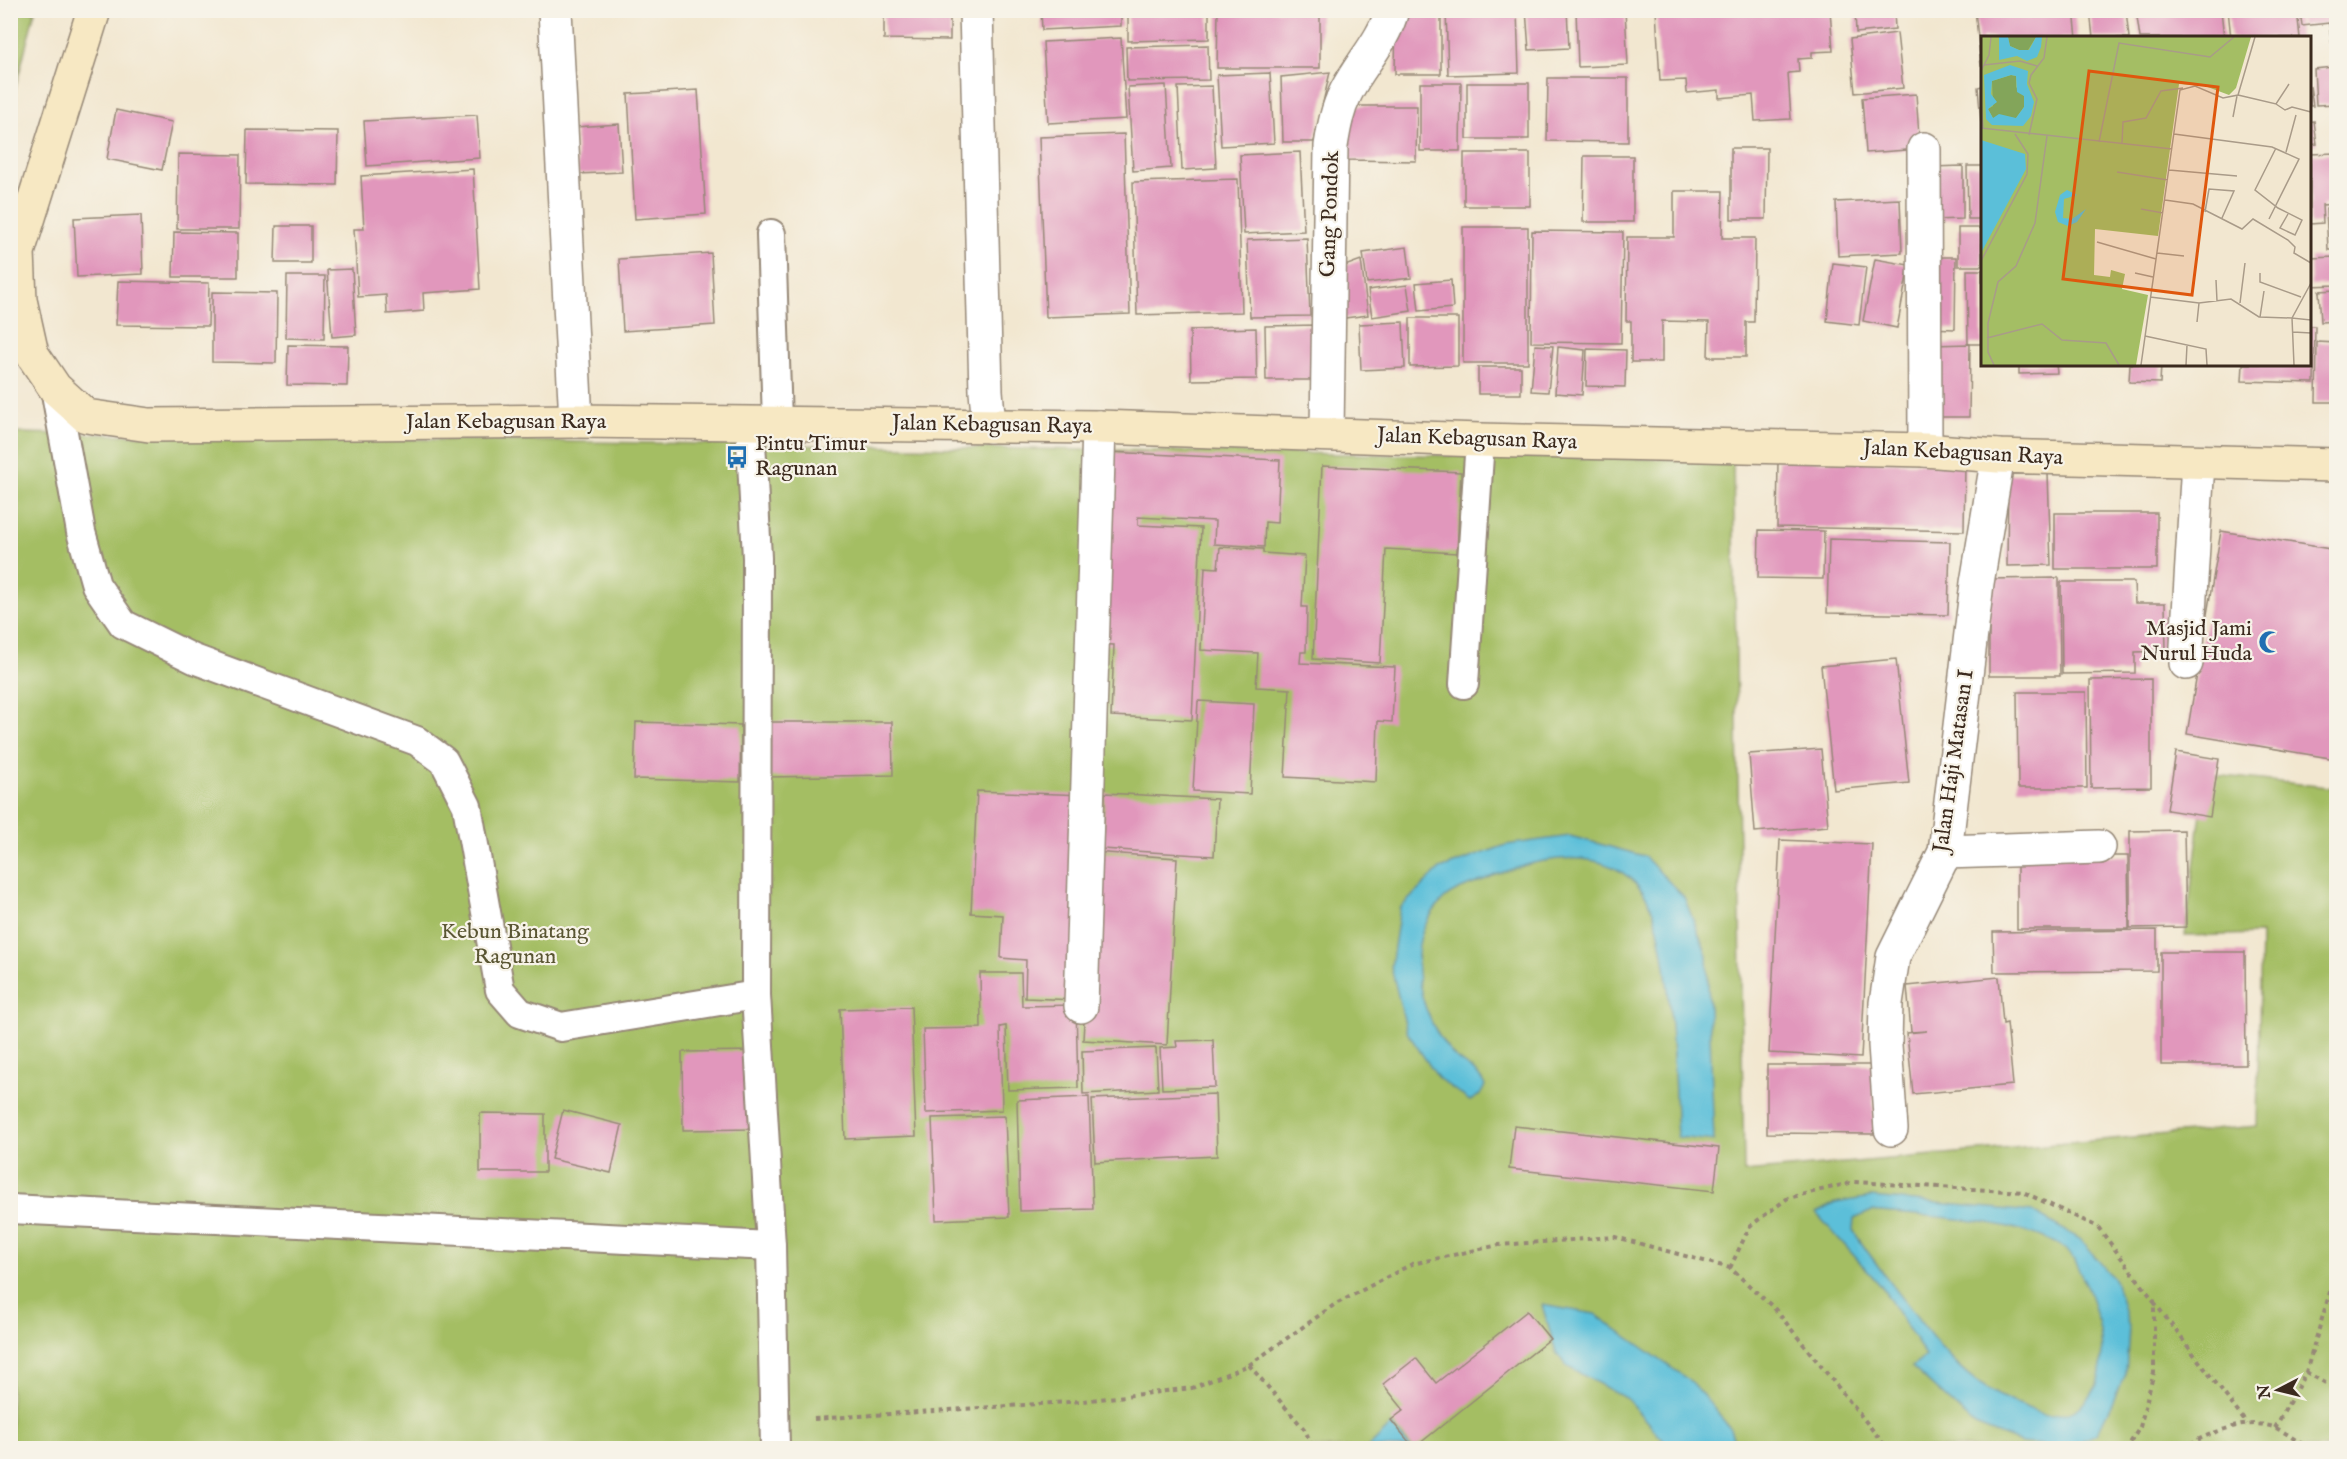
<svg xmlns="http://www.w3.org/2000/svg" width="2347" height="1459" font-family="'IM FELL English',serif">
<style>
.green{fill:#a4be64;stroke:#707441;stroke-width:1.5}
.water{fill:#5bbfd9;stroke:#4b747c;stroke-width:1.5;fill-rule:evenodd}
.building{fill:#e197bc}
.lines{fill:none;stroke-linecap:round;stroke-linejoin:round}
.service-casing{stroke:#968877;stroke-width:32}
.minor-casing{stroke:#968877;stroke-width:36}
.secondary-casing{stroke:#968877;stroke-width:36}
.path{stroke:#968877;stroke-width:4;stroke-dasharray:4.5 4.5;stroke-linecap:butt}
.service{stroke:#fff;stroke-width:28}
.minor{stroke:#fff;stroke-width:33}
.secondary{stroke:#f7e8c3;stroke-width:33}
.labels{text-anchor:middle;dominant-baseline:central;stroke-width:4.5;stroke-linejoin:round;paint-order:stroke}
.street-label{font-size:22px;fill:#3b2a1e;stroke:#f7f3e8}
.poi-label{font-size:22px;fill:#3b2a1e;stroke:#f7f3e8;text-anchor:start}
.park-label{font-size:22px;fill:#5a5633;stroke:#f7f3e8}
.inset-road{fill:none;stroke:#a99b89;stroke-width:1.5}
.view{fill:#df570d;fill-opacity:0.15;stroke:#df570d;stroke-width:3}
.inset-edge{fill:none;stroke:#3b2a1e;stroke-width:3}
</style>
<rect width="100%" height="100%" fill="#f7f3e8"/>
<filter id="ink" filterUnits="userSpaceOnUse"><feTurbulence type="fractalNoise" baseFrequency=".0167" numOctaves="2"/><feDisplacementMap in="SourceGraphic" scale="12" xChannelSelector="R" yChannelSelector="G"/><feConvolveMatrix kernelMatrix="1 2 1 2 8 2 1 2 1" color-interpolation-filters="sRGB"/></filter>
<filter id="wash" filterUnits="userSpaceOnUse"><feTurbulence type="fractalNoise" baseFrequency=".008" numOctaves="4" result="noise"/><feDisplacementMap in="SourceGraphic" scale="24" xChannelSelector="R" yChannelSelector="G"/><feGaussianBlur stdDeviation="1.35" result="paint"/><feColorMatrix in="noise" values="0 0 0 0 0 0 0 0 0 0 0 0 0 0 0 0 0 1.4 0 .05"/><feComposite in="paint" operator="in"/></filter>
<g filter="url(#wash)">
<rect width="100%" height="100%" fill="#f2e7d0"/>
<g class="green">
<polygon points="11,10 35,11 11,105 10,11"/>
<polygon points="10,401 12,433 1733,460 1744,1172 2257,1126 2261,934 2185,936 2206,774 2336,788 2336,1448 11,1448"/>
</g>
<g class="water">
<path d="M1570,836L1644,856L1684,897L1707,955L1714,1141L1677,1137C1674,1085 1672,929 1643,892C1603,840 1532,859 1481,881C1470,886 1453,890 1444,899C1429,914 1419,933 1418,954C1415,989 1430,1029 1453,1055C1464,1067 1479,1070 1485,1086L1480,1095L1470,1101L1438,1078L1407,1032L1391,967L1400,908L1440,869L1506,845Z"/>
<path d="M1871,1197L2033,1212L2080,1239L2115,1280L2129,1327L2126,1374L2097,1434L2065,1447L2021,1443L1975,1425L1912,1367L1926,1356L1881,1286L1816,1213L1835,1203ZM1872,1211C1925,1217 2023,1218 2066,1250C2072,1254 2076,1265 2080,1272C2104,1314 2124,1414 2049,1415C2041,1415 2031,1409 2023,1406C1966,1386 1939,1346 1904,1300C1886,1277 1868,1254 1853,1230L1854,1219Z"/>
<polygon points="1542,1305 1595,1314 1693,1383 1729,1427 1737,1448 1670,1448 1627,1399 1566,1366 1556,1352"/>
<polygon points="1391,1425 1411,1448 1368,1448"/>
</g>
<g id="blocks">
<g class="building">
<polygon points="884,10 950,10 950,40 884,39"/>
<polygon points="1041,10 1121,10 1121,26 1042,30"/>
<polygon points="1209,10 1209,39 1128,41 1128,11"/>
<polygon points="1218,10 1320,10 1320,68 1217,68"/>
<polygon points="1396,10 1441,11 1441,74 1395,74"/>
<polygon points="1446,10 1517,10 1519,73 1448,75"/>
<polygon points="1526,10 1567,10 1569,48 1529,50"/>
<polygon points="1576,10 1625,10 1628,65 1578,67"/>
<polygon points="1656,10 1830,10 1833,51 1812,52 1812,58 1798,59 1799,72 1788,73 1791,119 1755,121 1753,95 1719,98 1719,90 1687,93 1686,80 1660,81"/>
<polygon points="1855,10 1894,10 1895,29 1856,33"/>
<polygon points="1975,10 2074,10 2077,38 1982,38 1981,66"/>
<polygon points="2090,10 2126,10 2129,38 2093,38"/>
<polygon points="2136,10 2221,10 2224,38 2140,38"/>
<polygon points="2228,10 2297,10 2300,38 2231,38"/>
<polygon points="2300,10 2336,10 2336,45 2332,46 2329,23 2302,26"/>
<polygon points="1897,33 1903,88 1855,93 1850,39"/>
<polygon points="1121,38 1126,119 1048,123 1043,42"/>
<polygon points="1208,45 1209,80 1127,81 1126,47"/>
<polygon points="2333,67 2336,104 2316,105 2314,69"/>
<polygon points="1330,72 1314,142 1283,142 1281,77"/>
<polygon points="1270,73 1274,143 1221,146 1217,75"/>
<polygon points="1548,78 1628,78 1628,142 1547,141"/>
<polygon points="1420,83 1461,83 1460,151 1420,151"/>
<rect x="1467" y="83" width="62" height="56"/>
<polygon points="1166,85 1171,168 1133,171 1128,87"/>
<polygon points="1212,86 1216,168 1182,170 1178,87"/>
<polygon points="1982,86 1982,121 1981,121 1978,87"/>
<polygon points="2310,86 2313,106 2310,106"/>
<polygon points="698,90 706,214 635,219 628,94"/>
<polygon points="1916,94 1920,149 1866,153 1862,98"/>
<polygon points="1344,106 1417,106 1416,161 1344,160"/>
<polygon points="116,110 172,122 162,170 107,159"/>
<polygon points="477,115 480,158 367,166 364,121"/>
<polygon points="2314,121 2317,144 2310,145 2310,122"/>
<polygon points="619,124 622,172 578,174 575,127"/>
<polygon points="247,130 338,131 337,185 246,184"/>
<polygon points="1124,134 1130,314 1046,317 1039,137"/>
<polygon points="1731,148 1767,148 1766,219 1731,219"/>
<polygon points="1300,152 1304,231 1244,234 1240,155"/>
<rect x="1464" y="153" width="66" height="53"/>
<polygon points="2336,153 2336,204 2322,205 2323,223 2310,224 2310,154"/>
<polygon points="178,154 240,155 239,229 177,229"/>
<polygon points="1584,156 1633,156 1633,222 1583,222"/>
<polygon points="1963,166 1963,219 1931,220 1931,167"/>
<polygon points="1967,166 1982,166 1982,219 1968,219"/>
<polygon points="473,169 480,289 423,293 424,311 387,314 386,295 358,297 354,229 364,229 361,176"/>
<polygon points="1238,179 1242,312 1137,315 1133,182"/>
<polygon points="1674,191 1723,191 1722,238 1755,238 1754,322 1746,322 1746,357 1708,357 1709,322 1662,321 1662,362 1631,362 1631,321 1626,321 1627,237 1674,237"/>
<polygon points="1900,199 1902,253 1838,256 1836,202"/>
<polygon points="2326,208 2336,208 2336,250 2328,250"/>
<polygon points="141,215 143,274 77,277 74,218"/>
<polygon points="276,226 311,226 311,263 275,263"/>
<rect x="1463" y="227" width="65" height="136"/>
<rect x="1958" y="228" width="24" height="38"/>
<polygon points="1532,231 1623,232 1621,343 1531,342"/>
<polygon points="174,232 238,233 238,277 173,277"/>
<polygon points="1307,238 1310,316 1250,317 1247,240"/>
<polygon points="1407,247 1411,278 1367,283 1363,253"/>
<polygon points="711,253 715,325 623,331 619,259"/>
<polygon points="1929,257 1956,257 1955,329 1928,328"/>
<polygon points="2336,257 2336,285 2311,286 2310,258"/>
<polygon points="1875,259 1909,265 1897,328 1863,321"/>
<polygon points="1361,260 1368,315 1330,320 1334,270"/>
<polygon points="1833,263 1866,267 1859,325 1827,321"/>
<polygon points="352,269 356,335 332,337 327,270"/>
<polygon points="1967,270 1982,270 1982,344 1968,344"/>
<polygon points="287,276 325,276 324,339 286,338"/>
<polygon points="1451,280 1453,308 1419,311 1416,283"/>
<polygon points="118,281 209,283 208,326 116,325"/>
<polygon points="1407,285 1411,311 1372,317 1368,290"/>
<polygon points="2336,290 2336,321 2321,322 2319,291"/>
<polygon points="212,292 277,293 276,363 212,362"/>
<polygon points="1410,318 1458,318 1458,366 1410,367"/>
<polygon points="1403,322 1405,368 1361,370 1359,324"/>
<polygon points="1318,325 1319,380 1266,380 1265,326"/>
<polygon points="2310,326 2315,326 2314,383 2242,381 2243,364 2310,364"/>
<polygon points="1256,328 1257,379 1191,380 1190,330"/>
<polygon points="2317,342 2336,343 2336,402 2316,402"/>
<polygon points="1970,344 1969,417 1932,417 1932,345"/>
<polygon points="288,345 348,346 347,386 287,385"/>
<polygon points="1535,345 1553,346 1548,392 1531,391"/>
<polygon points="1558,347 1585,350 1582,395 1555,393"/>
<polygon points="1587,349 1626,350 1625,387 1586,386"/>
<polygon points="2019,364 2056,364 2057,373 2019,374"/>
<polygon points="2130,364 2161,364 2160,383 2129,382"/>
<rect x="1478" y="367" width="43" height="27"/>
<polygon points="1109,452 1280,460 1277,523 1265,522 1264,547 1214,544 1215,521 1138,517 1138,525 1201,528 1192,720 1111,716 1114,645 1095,644"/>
<polygon points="1778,460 1965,464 1964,531 1777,527"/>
<polygon points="1322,466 1461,472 1457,553 1386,549 1380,663 1313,659"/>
<polygon points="2008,474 2048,474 2051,565 2007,566"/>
<rect x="2055" y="513" width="102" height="56"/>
<polygon points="1759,530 1824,531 1823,579 1758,578"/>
<polygon points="2221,531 2336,550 2336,759 2187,734"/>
<polygon points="1829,539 1950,542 1948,615 1827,613"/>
<polygon points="1220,547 1263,549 1263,553 1305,556 1302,607 1307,607 1306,652 1301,652 1300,663 1395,667 1392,722 1378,721 1376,782 1285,777 1290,689 1256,687 1258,653 1201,650 1205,567 1218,568"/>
<polygon points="2059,578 2060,676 1989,676 1989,579"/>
<polygon points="2061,582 2134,582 2135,603 2165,603 2166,651 2135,652 2135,673 2062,674"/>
<polygon points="1896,659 1909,783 1834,790 1821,666"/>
<polygon points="2151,679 2151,787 2091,788 2090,680"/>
<polygon points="2017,692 2086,692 2087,788 2018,788"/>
<polygon points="1198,701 1254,704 1250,794 1193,791"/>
<polygon points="636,722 741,725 740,782 634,779"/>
<polygon points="767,722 892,722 893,775 767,777"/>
<polygon points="1821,749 1828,826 1755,832 1749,754"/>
<polygon points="2176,752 2219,759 2210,817 2167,810"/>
<polygon points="977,791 1086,795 1077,1000 1025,998 1026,960 1001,958 1003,915 971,913"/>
<polygon points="1105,793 1217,799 1214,856 1102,849"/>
<polygon points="2184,830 2186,927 2130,928 2130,831"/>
<polygon points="1780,840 1872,844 1861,1058 1769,1053"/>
<polygon points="1093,852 1177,858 1167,1045 1083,1040"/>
<polygon points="2017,856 2128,856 2129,929 2017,929"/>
<polygon points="2157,930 2157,971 1994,972 1993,932"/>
<polygon points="2161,952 2245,952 2246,1065 2161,1065"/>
<polygon points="980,973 1021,973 1022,1006 1076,1005 1078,1088 1008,1090 1006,1026 1000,1027 1002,1110 926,1113 923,1029 981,1028"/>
<polygon points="1999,977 2003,1024 2007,1023 2013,1085 1913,1094 1907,1033 1927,1031 1911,1032 1907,986"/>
<polygon points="911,1007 916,1136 845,1139 840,1009"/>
<polygon points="1213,1040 1215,1087 1162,1089 1160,1048 1177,1047 1176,1041"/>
<polygon points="1156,1048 1158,1090 1083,1094 1082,1051"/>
<polygon points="752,1051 754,1129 683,1130 682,1052"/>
<polygon points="1767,1065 1873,1065 1874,1134 1767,1133"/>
<polygon points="1215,1094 1217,1156 1095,1162 1092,1099"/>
<polygon points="1089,1097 1093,1209 1020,1211 1017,1100"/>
<polygon points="563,1110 622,1125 611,1173 551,1159"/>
<polygon points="480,1113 545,1114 545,1172 480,1172"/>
<polygon points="1005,1116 1009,1217 936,1220 932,1118"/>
<polygon points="1514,1126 1719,1148 1714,1191 1509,1169"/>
<polygon points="1527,1311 1550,1339 1414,1448 1391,1420 1404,1410 1383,1384 1416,1358 1436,1383"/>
</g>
</g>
</g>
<g filter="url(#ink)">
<use href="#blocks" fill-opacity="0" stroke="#968877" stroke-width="1.5"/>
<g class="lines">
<g class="service-casing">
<g id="service">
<polyline points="771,234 777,422"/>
<polyline points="55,388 81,532 96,585 123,624 194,659 417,741 444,761 467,806 500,990 520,1013 561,1027 756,995"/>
<polyline points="750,422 757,558 756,995 771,1246 775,1448"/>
<polyline points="1464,684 1480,440"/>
<polyline points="10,1209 771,1246"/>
</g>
</g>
<g class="minor-casing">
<g id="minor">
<polyline points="555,10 576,421"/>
<polyline points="976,10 986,391 989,426"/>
<polyline points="1924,149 1925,450"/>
<path d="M1327,433L1331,146C1334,127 1337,110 1346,92C1360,64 1384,41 1392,10"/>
<polyline points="2186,663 2198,462"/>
<polyline points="1945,852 2099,847"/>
<polyline points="1081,1006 1099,427"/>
<polyline points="1891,1129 1885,1045 1886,1003 1893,957 1945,852 1977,583 1998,456"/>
</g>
</g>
<g class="secondary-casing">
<polyline id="secondary" points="94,10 18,252 20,300 32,354 55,388 86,416 149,425 576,421 1099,427 1480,440 1925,450 1998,456 2336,465"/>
</g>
<g class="path">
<polyline points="1730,1268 1750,1226 1788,1198 1854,1182 2023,1192 2098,1227 2154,1301 2154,1372 2140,1427 2127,1448"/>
<polyline points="2154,1302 2247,1424"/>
<polyline points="1249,1365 1305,1430 1313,1448"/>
<polyline points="2306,1372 2336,1389"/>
<polyline points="814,1419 1083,1401 1192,1388 1249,1365 1334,1305 1412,1264 1499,1245 1615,1237 1730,1268 1775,1309 1887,1448"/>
<polyline points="2275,1428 2306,1372 2336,1272"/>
<path d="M2182,1448C2207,1434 2247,1416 2276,1428C2287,1433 2298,1442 2308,1448"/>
</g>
<use href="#service" class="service"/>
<use href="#minor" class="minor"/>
<use href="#secondary" class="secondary"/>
</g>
</g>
<defs>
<g id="bus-bare" transform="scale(1.8)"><path d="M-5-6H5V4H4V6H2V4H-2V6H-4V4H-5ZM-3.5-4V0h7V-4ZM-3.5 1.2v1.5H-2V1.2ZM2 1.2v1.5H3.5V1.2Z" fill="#1f6fb2" stroke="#f7f3e8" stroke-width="2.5" paint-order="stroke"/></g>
<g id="mosque-bare" transform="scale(1.8)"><path d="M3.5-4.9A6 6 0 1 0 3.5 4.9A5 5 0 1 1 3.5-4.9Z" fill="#1f6fb2" stroke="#f7f3e8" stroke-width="2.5" paint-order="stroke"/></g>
</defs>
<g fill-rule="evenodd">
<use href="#bus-bare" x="737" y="457"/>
<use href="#mosque-bare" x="2270" y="642"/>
</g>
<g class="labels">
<g class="street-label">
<text transform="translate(1330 214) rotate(-88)">Gang Pondok</text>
<text x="506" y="422">Jalan Kebagusan Raya</text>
<text transform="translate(992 425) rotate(1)">Jalan Kebagusan Raya</text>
<text transform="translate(1477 439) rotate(2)">Jalan Kebagusan Raya</text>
<text transform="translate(1963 453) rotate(3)">Jalan Kebagusan Raya</text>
<text transform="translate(1954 761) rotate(-82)">Jalan Haji Matasan I</text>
</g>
<g class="poi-label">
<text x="755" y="444">Pintu Timur<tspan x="755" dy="25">Ragunan</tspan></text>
<text x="2252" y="629" text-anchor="end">Masjid Jami<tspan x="2252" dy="25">Nurul Huda</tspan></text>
</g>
<g class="park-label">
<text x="515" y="932">Kebun Binatang<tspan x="515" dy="25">Ragunan</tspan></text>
</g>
</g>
<g transform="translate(1981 36)">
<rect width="330" height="330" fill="#f2e7d0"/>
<path d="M0,1H270L255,52L248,59L224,50L198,48L177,200L114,193L113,239L129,241L130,234L144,238L141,253L167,259L155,329H0Z" fill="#a4be64"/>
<path d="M27,1H55L47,14H38L29,10ZM30,39L35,40V51L43,60V71L35,82H12L7,73L12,70L11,45Z" fill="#83a55a"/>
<path d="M18,1H27L29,10L38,14H48L55,1H61L60,11L56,21L46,25L36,20L18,24ZM29,29L47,35L46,48L53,66L50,80L42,90L11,89L5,83L3,39ZM30,39L35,40L36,56L43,60V71L35,82L18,78L12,82L7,73L16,66L10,58L11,45ZM0,104L44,118L45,133L0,217ZM86,154L96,159L83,163L82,182L91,183L105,173L96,186L87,190L77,186L74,176L79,159Z" fill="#5bbfd9" fill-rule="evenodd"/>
<path class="inset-road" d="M3,29L39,25L56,30M0,35L8,19L10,1M257,59L295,68L308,48M0,67L2,92M295,68L304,74L311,71L330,76M252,81L256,60M0,92L191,113M193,98L291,111L318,123L288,183M48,99L56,63L48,47L50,39L63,22L66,1M118,106L138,7L229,21L253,1M141,107L142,86L165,82L180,55L202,52M295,112L274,154L297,172L321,184L314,199L299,192L307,178M305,116L315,79M188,134L256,140M136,136L187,144M184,164L212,168L261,193L272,183L307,204L314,211L313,217L330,227M160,173L182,177M224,176L228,153L253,155L241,182M116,206L175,223M176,217L203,220M0,225L46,138L47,118L34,98M154,237L172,241M279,237V246L320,261M235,244L236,265M169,261L218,267L250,263L278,281L311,282L330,247M259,267L264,227M279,281L283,255M216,286L218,267M312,296L330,297M164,300L225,313L226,329M6,302L61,288L81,304L125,307L138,329M13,329L7,316V287L17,246L35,230L54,187L66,100M160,329L199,54L214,50L242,62L257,59L274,1M205,329L206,309M313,329L311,282L330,284"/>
<path class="view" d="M108,35L237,51L211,259L82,243Z"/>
<rect width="330" height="330" class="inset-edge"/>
</g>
<rect width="2347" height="1459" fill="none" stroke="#f7f3e8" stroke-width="36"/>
<g transform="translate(2278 1390) rotate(263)" stroke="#f7f3e8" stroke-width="4.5" paint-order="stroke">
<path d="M0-4.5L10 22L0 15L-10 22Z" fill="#3b2a1e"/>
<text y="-9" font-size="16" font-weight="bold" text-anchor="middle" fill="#3b2a1e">N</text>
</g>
</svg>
